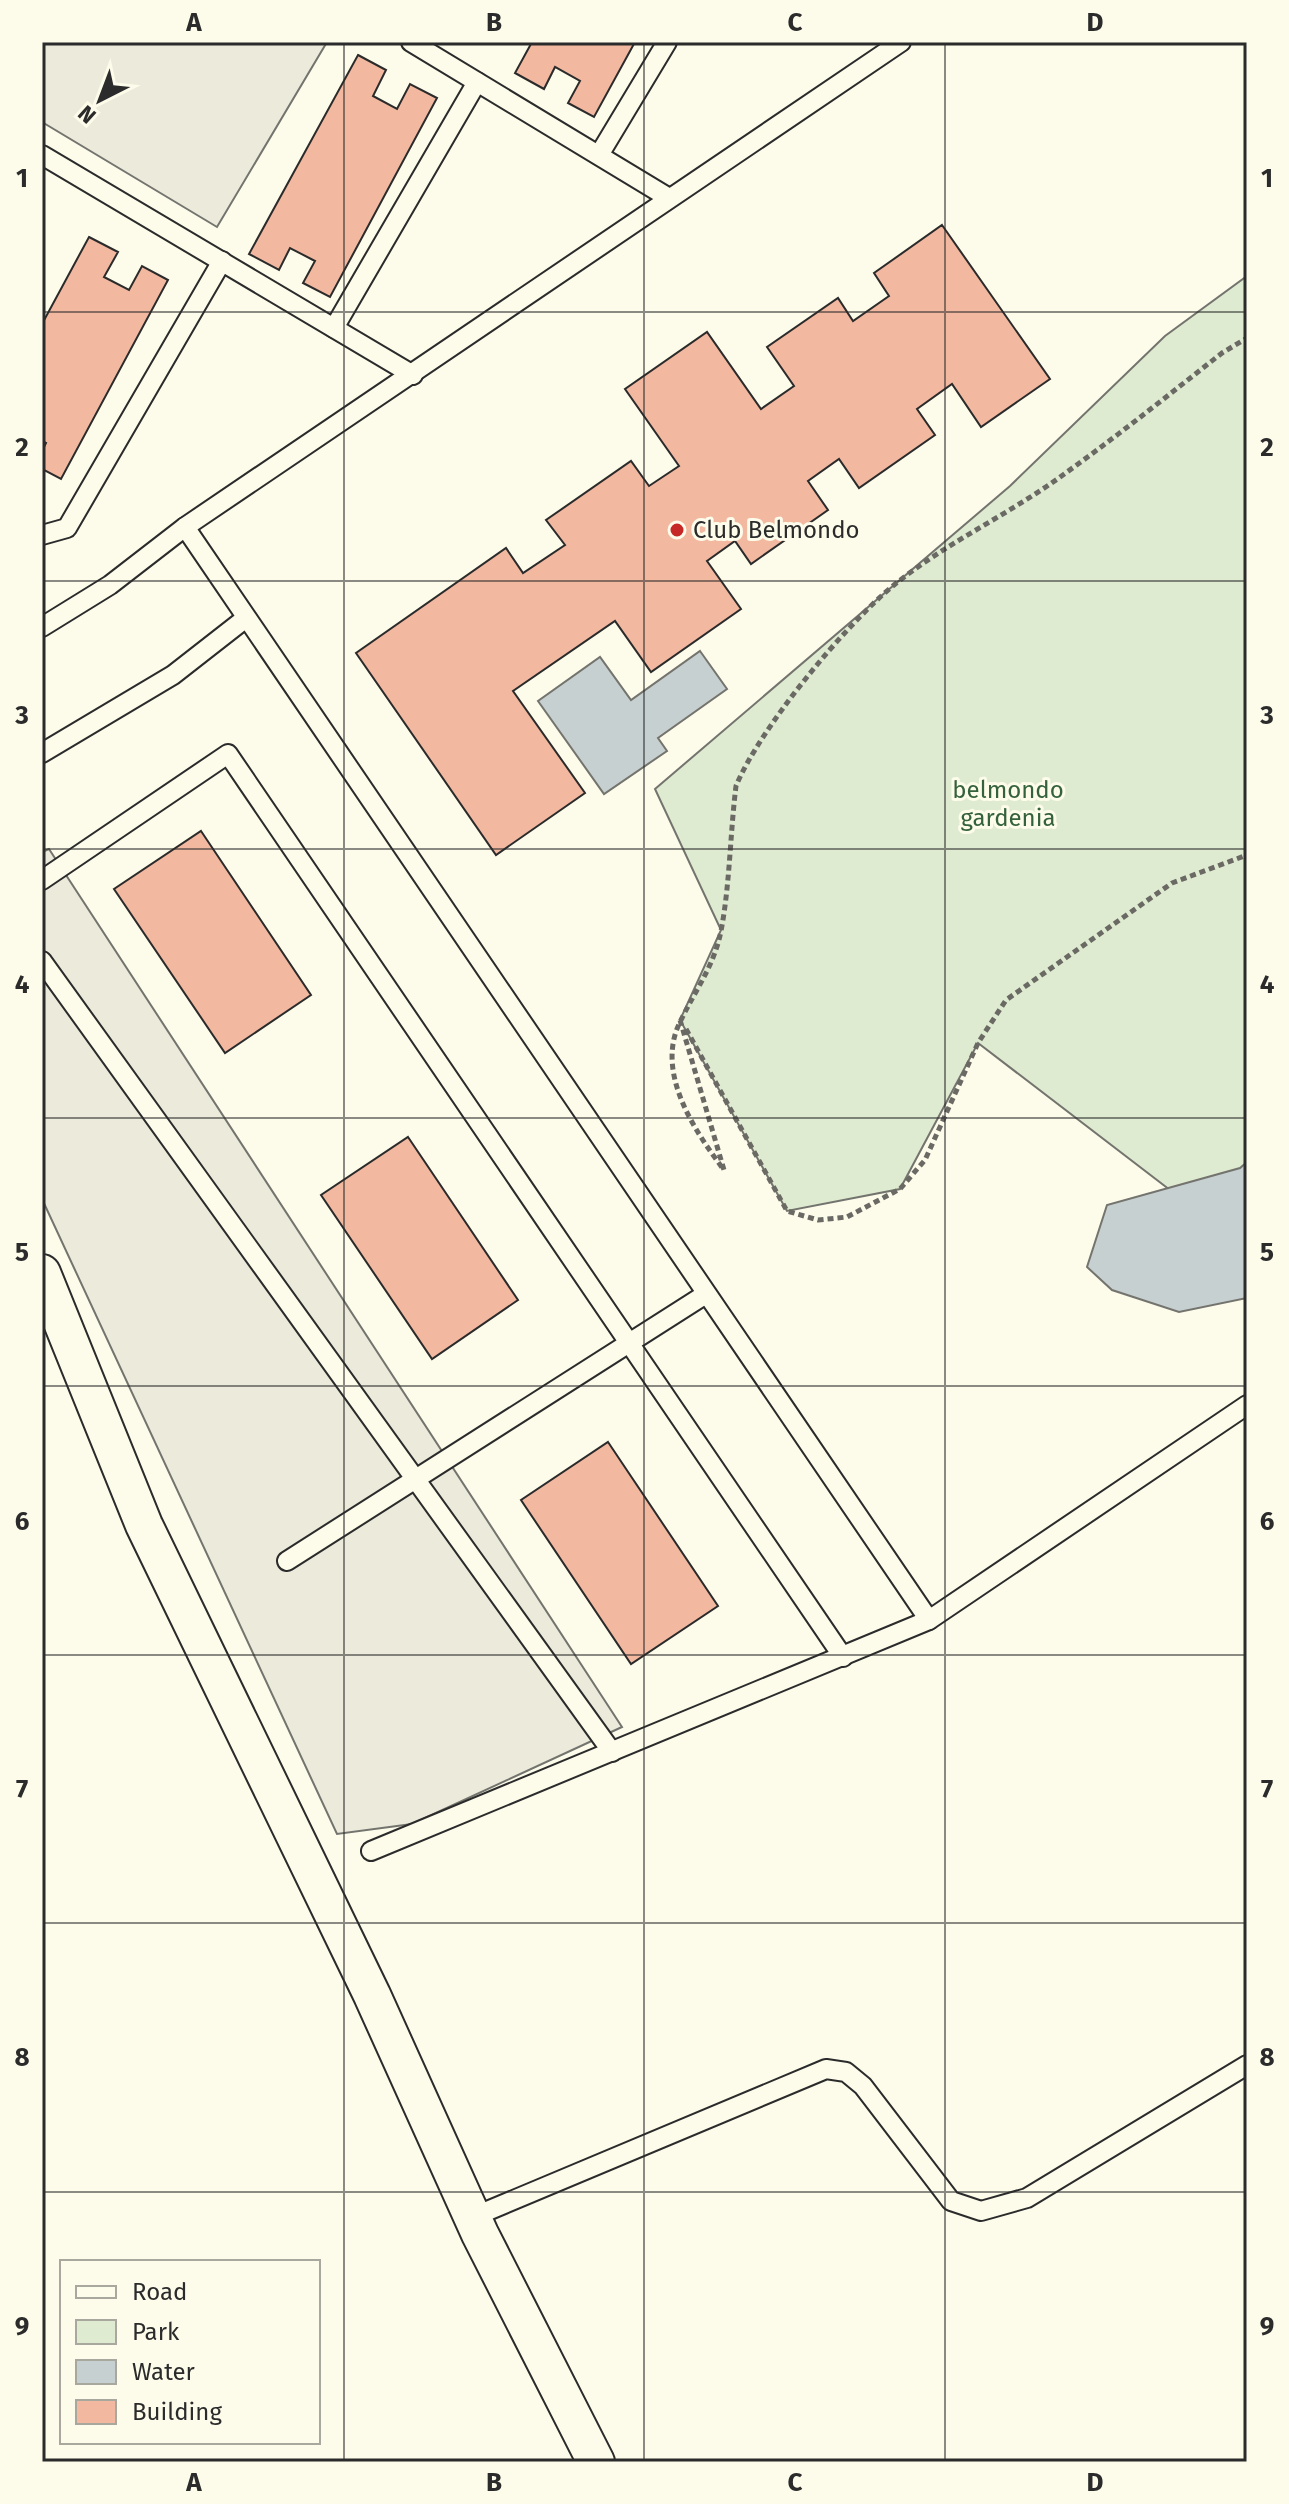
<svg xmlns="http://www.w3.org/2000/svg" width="1289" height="2504" font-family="'Fira Sans',sans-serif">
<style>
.green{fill:#deebd1;stroke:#74746e;stroke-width:2}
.parking{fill:#eceadb;stroke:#74746e;stroke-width:2}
.water{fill:#c7d0d0;stroke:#74746e;stroke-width:2}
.building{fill:#f2b8a0;stroke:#2b2b2b;stroke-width:2}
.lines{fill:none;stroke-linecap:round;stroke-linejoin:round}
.lane-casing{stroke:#2b2b2b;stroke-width:22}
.street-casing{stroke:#2b2b2b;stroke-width:40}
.path{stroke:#6a6964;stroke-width:5;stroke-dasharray:6 4;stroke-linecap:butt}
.lane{stroke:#fdfbea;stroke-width:18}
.street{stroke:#fdfbea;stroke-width:36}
.grid{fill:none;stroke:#2b2b2b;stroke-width:2;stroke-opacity:0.55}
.poi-dot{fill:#c62828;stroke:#fdfbea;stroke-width:3}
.labels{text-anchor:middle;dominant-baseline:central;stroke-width:6;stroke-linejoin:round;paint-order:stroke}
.poi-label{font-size:24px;fill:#2b2b2b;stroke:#fdfbea;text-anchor:start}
.park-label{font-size:24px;fill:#34623c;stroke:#fdfbea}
.neatline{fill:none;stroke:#2b2b2b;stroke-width:3}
.grid-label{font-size:26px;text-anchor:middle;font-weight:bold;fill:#2b2b2b}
</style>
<rect width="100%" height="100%" fill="#fdfbea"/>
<polygon class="green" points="1247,276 1247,1249 978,1043 900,1189 787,1211 680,1020 721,930 655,789 1010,486 1165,336"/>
<g class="parking">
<polygon points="42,42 327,42 217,227 42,122"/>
<polygon points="49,849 622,1727 412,1824 337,1834 42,1199 42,852"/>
</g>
<g class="water">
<polygon points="700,651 727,689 658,738 667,751 604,794 538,701 600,657 631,700"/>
<polygon points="1247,1162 1247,1298 1179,1312 1112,1290 1087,1267 1107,1205 1240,1168"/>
</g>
<g class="building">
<polygon points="532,42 635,42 594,117 568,103 580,81 555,67 544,89 515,73"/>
<polygon points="358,55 386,70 373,96 397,109 410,84 437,98 330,297 303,283 315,261 290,248 279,270 249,254"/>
<polygon points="942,225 1050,379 981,427 952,384 917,409 935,435 859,488 839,459 808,481 828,510 751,564 735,541 707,561 741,609 651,672 615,621 513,691 585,793 496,855 356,653 506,548 523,573 565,545 546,520 631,461 649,486 679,466 625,389 707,332 761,409 794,386 767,347 838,298 853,321 889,296 874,273"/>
<polygon points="89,237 118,252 104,277 129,290 142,266 168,280 61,479 42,469 42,451 46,443 42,441 42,324"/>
<polygon points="201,831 311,995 225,1053 114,889"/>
<polygon points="408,1137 518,1300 432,1359 321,1195"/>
<polygon points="608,1442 718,1606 631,1664 521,1500"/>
</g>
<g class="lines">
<g class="lane-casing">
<g id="lane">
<polyline points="411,42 669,198"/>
<polyline points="42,155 413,375"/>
<polyline points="599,155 667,42"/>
<polyline points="334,328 477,82"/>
<polyline points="185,527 929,1620 1247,1405"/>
<polyline points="42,535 67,528 222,261"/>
<polyline points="42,627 110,585 185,527 901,42"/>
<polyline points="42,753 173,675 246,618"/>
<polyline points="42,880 228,754 843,1657"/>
<polyline points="42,961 612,1752"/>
<polyline points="287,1561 706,1294"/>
<polyline points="371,1851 929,1620"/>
<polyline points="473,2217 826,2069 846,2072 863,2086 951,2201 981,2211 1027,2198 1247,2065"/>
</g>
</g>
<g class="street-casing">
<polyline id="street" points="42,1273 144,1525 372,1995 480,2234 596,2462"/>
</g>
<g class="path">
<path d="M680,1020L724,1170C694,1130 654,1071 681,1020C696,989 714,966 721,931C730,884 730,834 736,786C760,728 845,625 894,585C947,542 1012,513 1067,472C1120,434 1171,393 1222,353L1247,338"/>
<polyline points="686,1029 787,1211 818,1220 847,1217 900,1189 925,1160 978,1043 1006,1000 1172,883 1247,855"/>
</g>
<use href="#lane" class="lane"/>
<use href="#street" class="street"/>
</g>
<path class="grid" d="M344,42V2462M644,42V2462M945,42V2462M42,312H1247M42,581H1247M42,849H1247M42,1118H1247M42,1386H1247M42,1655H1247M42,1923H1247M42,2192H1247"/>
<circle class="poi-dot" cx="677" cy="530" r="8"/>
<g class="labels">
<g class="poi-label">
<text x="693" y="530">Club Belmondo</text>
</g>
<g class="park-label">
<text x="1008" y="790">belmondo<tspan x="1008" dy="28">gardenia</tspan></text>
</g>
</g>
<rect width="1289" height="2504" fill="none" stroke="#fdfbea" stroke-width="88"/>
<rect x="60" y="2260" width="260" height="184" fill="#fdfbea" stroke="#a9a89e" stroke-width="2"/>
<rect x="76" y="2286" width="40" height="12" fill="#fdfbea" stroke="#a9a89e" stroke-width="2"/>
<text x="132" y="2300" font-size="24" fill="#2b2b2b">Road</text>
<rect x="76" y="2320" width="40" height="24" fill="#deebd1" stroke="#a9a89e" stroke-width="2"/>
<text x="132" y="2340" font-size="24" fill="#2b2b2b">Park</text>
<rect x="76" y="2360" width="40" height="24" fill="#c7d0d0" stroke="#a9a89e" stroke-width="2"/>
<text x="132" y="2380" font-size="24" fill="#2b2b2b">Water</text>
<rect x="76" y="2400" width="40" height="24" fill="#f2b8a0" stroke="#a9a89e" stroke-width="2"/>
<text x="132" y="2420" font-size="24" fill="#2b2b2b">Building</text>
<g transform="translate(100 100) rotate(222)" stroke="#fdfbea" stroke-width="6" paint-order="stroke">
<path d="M0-6L14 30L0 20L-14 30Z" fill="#2b2b2b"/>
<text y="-12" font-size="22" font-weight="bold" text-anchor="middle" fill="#2b2b2b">N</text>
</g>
<rect x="44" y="44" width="1201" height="2416" class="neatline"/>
<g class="grid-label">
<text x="194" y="31">A</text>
<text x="494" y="31">B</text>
<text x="795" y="31">C</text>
<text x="1095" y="31">D</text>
<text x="22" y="187">1</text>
<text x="1267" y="187">1</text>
<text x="22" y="456">2</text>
<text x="1267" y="456">2</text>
<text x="22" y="724">3</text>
<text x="1267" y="724">3</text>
<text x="22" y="993">4</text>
<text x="1267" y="993">4</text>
<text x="22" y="1261">5</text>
<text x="1267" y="1261">5</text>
<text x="22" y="1530">6</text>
<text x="1267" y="1530">6</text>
<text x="22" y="1798">7</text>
<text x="1267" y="1798">7</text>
<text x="22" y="2066">8</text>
<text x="1267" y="2066">8</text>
<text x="22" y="2335">9</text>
<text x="1267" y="2335">9</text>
<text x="194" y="2491">A</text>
<text x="494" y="2491">B</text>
<text x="795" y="2491">C</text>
<text x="1095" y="2491">D</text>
</g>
</svg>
